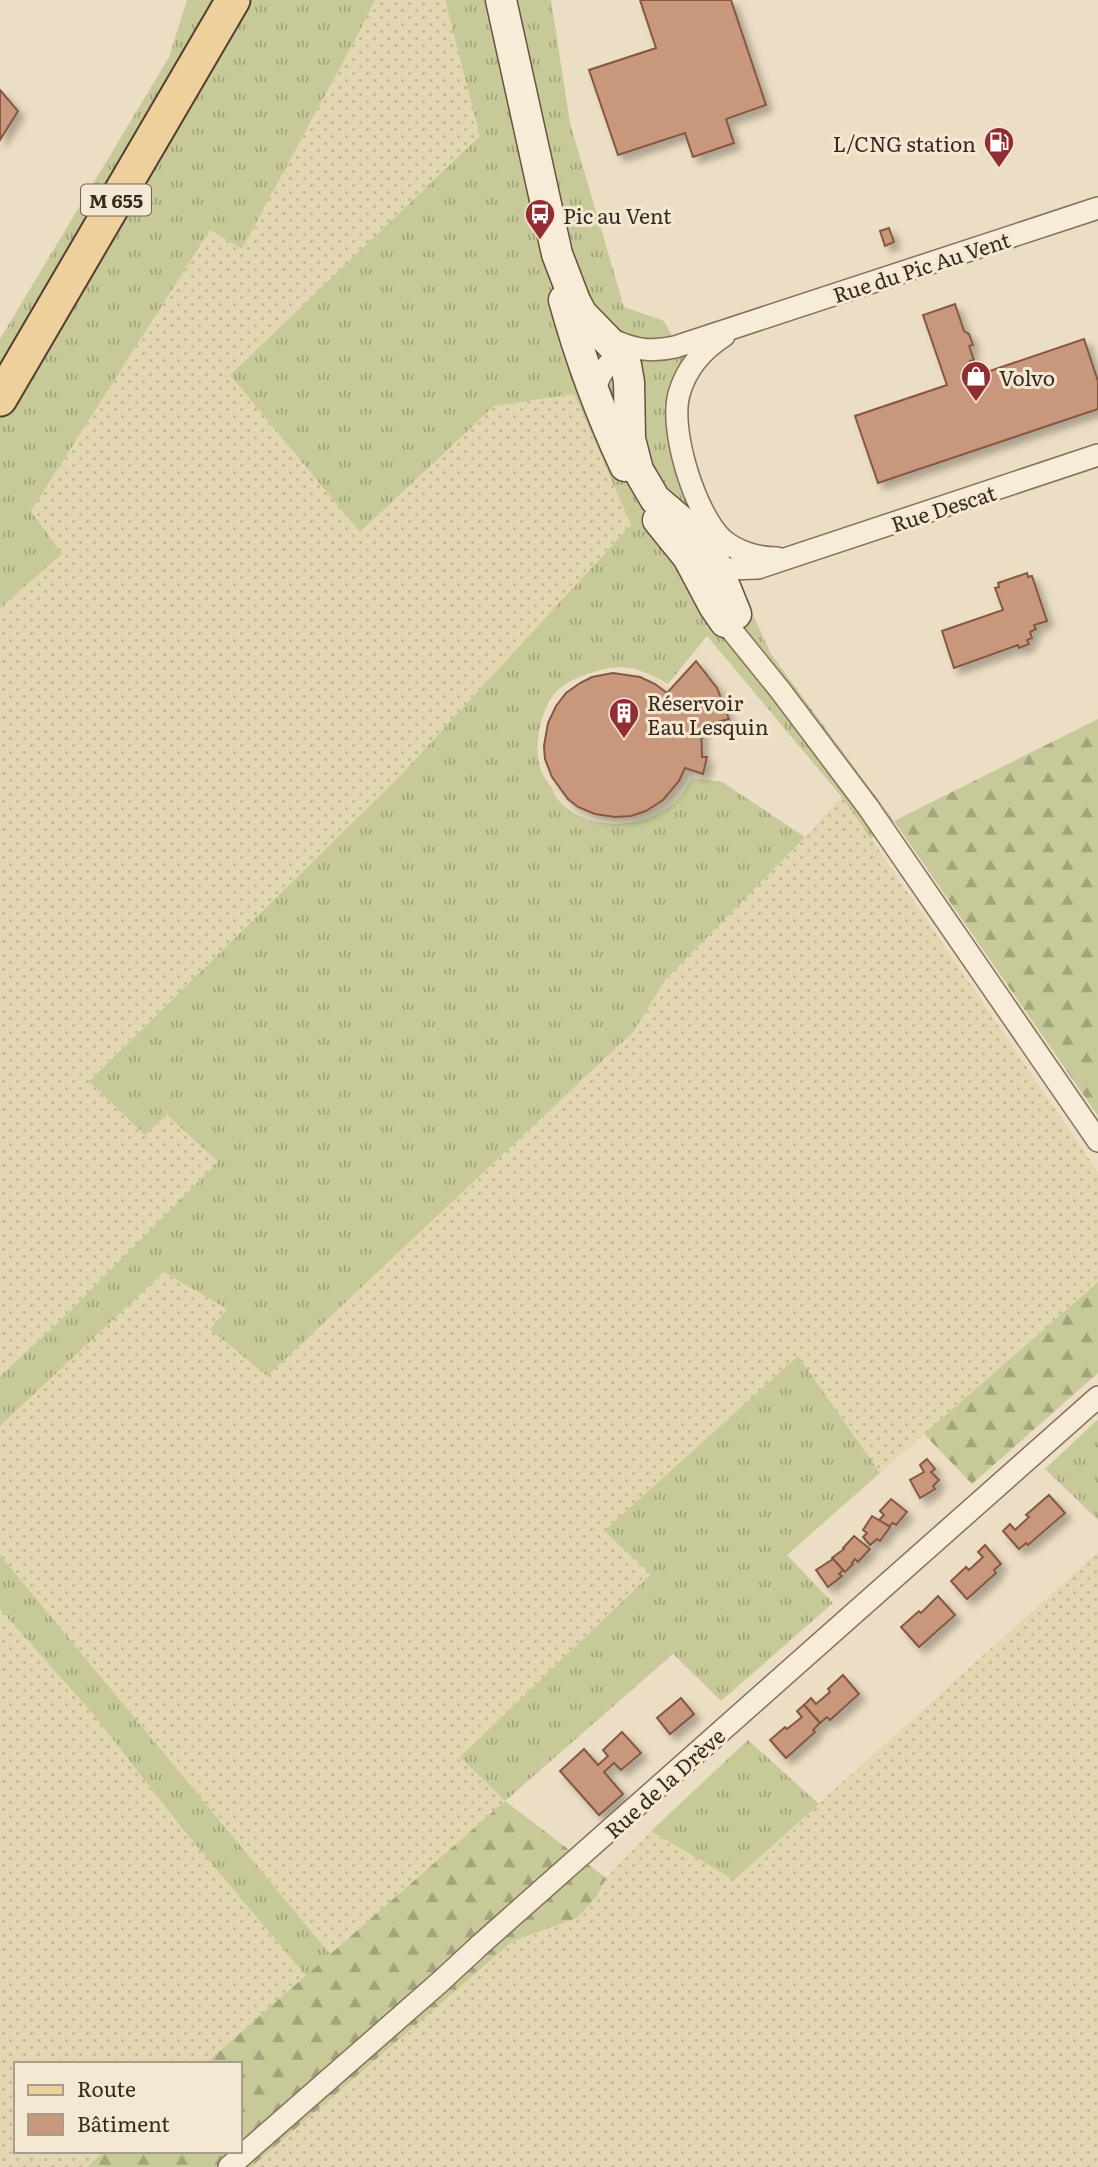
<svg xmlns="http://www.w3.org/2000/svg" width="1098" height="2167" font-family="Literata,serif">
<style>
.farmland{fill:url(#farmland-dots)}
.grass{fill:url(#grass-tufts)}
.forest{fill:url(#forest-firs)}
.building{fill:#c9977b;stroke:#845842;stroke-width:2;filter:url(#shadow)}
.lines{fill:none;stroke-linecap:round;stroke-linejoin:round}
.street-casing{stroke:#866f5b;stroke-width:24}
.secondary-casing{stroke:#68513e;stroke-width:33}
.primary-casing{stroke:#543e2f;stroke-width:37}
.street{stroke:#f7ecd7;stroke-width:21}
.secondary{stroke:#f7ecd7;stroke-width:30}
.primary{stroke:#eed09d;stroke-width:33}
.labels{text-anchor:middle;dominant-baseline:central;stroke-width:6;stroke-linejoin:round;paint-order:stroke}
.shield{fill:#f4e8d3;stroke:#706254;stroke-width:2}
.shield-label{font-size:19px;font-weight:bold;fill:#37291e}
.poi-label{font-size:21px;fill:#37291e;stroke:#f4e8d3;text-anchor:start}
.street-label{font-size:21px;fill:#37291e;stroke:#f4e8d3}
</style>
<defs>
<pattern id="farmland-dots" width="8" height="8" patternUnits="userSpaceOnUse" patternTransform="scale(1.75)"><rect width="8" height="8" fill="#e2d7b1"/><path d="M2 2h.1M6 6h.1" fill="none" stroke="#c2b998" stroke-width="1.8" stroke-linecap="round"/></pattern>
<pattern id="grass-tufts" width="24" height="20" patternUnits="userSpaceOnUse" patternTransform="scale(1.75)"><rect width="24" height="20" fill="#c7ca98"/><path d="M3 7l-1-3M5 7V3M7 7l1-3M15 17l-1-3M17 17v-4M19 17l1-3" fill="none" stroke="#a2a47b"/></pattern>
<pattern id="forest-firs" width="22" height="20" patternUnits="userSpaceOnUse" patternTransform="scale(1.75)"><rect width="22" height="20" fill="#c7ca98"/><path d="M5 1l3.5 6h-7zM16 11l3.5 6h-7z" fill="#a2a47b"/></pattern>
<filter id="shadow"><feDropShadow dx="6" dy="6" stdDeviation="3.5" flood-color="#0004"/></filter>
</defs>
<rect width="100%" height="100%" fill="#ecdec4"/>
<g class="farmland">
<polygon points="375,0 445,0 481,136 230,375 360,531 494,406 574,394 631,525 398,778 89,1080 145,1135 167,1115 218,1162 58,1323 0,1376 0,608 62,554 31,511 210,230 242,249 356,38"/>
<polygon points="842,796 1098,1172 1098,1282 880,1473 798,1357 651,1574 460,1757 505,1801 330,1954 0,1555 0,1426 164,1272 227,1309 211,1329 267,1376 633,1032 666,979 805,837"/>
<polygon points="1098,1552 1098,2167 251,2167 513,1941 577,1918 597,1896 606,1878 651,1831 734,1880"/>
<polygon points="0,1609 93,1714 186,1833 306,1976 205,2064 16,2064 16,2151 105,2151 87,2167 0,2167"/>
</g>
<g class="grass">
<polygon points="187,0 375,0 356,38 242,249 210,230 31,511 62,554 0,608 0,339 169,57"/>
<path d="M445,0H551L570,123L624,307L664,321L684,358L664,407L674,459L696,513L750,608L771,654L894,821L871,839L841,796L707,636L668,684C635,665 618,662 582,676C572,680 562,685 555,693C540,710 533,749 541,770C543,776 548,782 552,788C554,793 557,799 560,802C590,833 647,830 677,800C683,794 687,785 692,778L722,782L805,837L666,979L633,1032L267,1376L210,1329L227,1309L164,1272L0,1426V1376L58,1323L218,1162L167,1115L145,1135L89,1081L398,778L631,525L574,394L494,406L360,532L230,375L480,136Z"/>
<polygon points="798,1356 880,1473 787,1555 833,1603 721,1701 673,1654 505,1801 460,1757 651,1574 604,1531"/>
<polygon points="1097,1420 1098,1421 1098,1520 1045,1469"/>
<polygon points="0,1555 330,1954 306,1976 186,1833 93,1714 0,1609"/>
<polygon points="748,1740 819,1804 734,1880 651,1831"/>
</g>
<g class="forest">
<polygon points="1098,719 1098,1116 894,821"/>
<polygon points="1098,1282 1098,1373 972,1484 924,1434"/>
<polygon points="505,1801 606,1878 597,1896 577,1918 513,1941 251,2167 87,2167 105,2151 240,2151 240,2064 205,2064"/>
</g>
<g class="building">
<polygon points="640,0 731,0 766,105 726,119 734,143 693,157 685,133 618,155 589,70 656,48"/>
<polygon points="0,90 18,111 0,140"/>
<polygon points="889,228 894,242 885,246 880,231"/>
<polygon points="955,304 964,331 969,334 973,345 969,346 974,360 970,361 975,376 1084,339 1098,381 1098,409 878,483 855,416 947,385 923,315"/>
<polygon points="1027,573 1028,577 1032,576 1047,621 1034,625 1036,629 1030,632 1032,638 1027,640 1029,644 1019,648 1018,645 954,668 942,631 1003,610 995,588 999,587 998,583"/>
<polygon points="696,661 717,688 729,719 701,726 702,757 707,757 703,774 685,768 679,781 663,800 646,811 631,816 615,817 595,814 578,807 568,799 552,777 545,759 544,746 548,723 556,706 566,693 580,683 592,677 613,673 640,677 655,684 667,693"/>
<polygon points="927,1459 935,1469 931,1472 939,1480 933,1486 935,1489 920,1498 910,1480 924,1472 920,1465"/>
<polygon points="1049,1495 1065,1513 1028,1545 1026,1543 1019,1549 1003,1531 1010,1524 1015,1530 1029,1517 1026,1515"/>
<polygon points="891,1499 907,1512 896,1525 893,1523 889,1526 879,1520 884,1515 880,1511"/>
<polygon points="872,1516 890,1527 880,1541 877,1539 870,1545 863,1537 867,1533 863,1530"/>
<polygon points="854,1536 870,1549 858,1562 855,1559 852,1563 853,1564 845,1572 832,1558 844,1549 843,1548"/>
<polygon points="985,1545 1001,1564 994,1570 996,1573 967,1599 951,1581 966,1567 969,1570 983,1557 978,1552"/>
<polygon points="833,1559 843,1570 839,1574 842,1576 828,1587 816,1570"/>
<polygon points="938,1596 955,1615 919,1647 901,1627 919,1611 921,1613"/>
<polygon points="843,1675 859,1694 830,1720 827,1717 820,1723 804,1705 811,1698 816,1704 830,1692 828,1689"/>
<polygon points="681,1698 694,1714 670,1734 657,1718"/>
<polygon points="804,1705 820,1723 813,1730 815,1732 786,1758 770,1740 785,1727 787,1729 802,1717 797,1711"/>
<polygon points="622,1732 641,1753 621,1770 614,1763 604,1772 623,1794 599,1815 560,1771 584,1749 598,1765 608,1756 603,1750"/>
</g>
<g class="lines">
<g class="street-casing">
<g id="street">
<path d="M724,336C702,350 686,369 679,394C669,430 695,513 722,539C737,552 758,558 777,558"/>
<path d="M607,337C630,349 649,353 675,347L1098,208"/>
<path d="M594,395C597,375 611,355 631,350"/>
<polyline points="707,562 728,569 758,568 1098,455"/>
<polyline points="725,622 780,690 868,807 1098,1141"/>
<polyline points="229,2167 440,1982 481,1944 1098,1397"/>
</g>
</g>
<g class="secondary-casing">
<g id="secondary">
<polyline points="501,0 557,254 575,301 582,314 614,347 626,365 629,382 630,439 638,470 655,499 695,533 707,547 717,567 736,614"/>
<path d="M564,300C580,358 600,412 625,466"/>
<polyline points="658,520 688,557 714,606 725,622"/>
</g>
</g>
<g class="primary-casing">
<polyline id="primary" points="0,399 233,0"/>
</g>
<use href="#street" class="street"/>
<use href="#secondary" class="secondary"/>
<use href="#primary" class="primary"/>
</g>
<defs>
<g id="fuel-pin" transform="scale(1.575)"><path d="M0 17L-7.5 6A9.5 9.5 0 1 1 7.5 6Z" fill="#932d34" stroke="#f4e8d3"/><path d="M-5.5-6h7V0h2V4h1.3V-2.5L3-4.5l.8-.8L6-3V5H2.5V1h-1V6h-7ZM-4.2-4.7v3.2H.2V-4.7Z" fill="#fff"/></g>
<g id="bus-pin" transform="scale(1.575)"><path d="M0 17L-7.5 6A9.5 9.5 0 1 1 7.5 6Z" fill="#932d34" stroke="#f4e8d3"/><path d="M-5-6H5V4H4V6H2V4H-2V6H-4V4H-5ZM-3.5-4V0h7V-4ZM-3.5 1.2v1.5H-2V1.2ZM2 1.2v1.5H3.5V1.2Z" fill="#fff"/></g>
<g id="shop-pin" transform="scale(1.575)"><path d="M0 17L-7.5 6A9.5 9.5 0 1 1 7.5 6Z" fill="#932d34" stroke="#f4e8d3"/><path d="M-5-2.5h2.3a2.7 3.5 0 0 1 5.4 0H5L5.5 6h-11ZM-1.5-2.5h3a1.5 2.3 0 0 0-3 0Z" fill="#fff"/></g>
<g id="building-pin" transform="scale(1.575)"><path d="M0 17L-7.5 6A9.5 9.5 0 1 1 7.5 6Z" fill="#932d34" stroke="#f4e8d3"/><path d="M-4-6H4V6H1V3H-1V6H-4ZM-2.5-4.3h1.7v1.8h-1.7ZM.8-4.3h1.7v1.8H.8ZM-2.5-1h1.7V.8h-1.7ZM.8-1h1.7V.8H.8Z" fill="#fff"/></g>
</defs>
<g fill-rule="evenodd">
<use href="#fuel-pin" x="999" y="142"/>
<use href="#bus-pin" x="540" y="214"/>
<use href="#shop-pin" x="976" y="376"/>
<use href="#building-pin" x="624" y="713"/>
</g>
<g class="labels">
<rect class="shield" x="81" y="184.5" width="70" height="31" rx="5"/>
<g class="shield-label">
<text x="116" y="200">M 655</text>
</g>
<g class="poi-label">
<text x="976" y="142" text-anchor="end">L/CNG station</text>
<text x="563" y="214">Pic au Vent</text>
<text x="999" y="376">Volvo</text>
<text x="647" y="701">Réservoir<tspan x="647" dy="24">Eau Lesquin</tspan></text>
</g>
<g class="street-label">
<text transform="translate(921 266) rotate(-18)">Rue du Pic Au Vent</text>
<text transform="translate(943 507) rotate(-18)">Rue Descat</text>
<text transform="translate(664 1782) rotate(-42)">Rue de la Drève</text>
</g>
</g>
<rect x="14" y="2062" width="228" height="91" fill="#f4e8d3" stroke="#a89c8b" stroke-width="2"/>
<rect x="28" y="2085" width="35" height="10" fill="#eed09d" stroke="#a89c8b" stroke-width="2"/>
<text x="77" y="2097" font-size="21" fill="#37291e">Route</text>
<rect x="28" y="2114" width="35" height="21" fill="#c9977b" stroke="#a89c8b" stroke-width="2"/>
<text x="77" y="2132" font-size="21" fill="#37291e">Bâtiment</text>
</svg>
